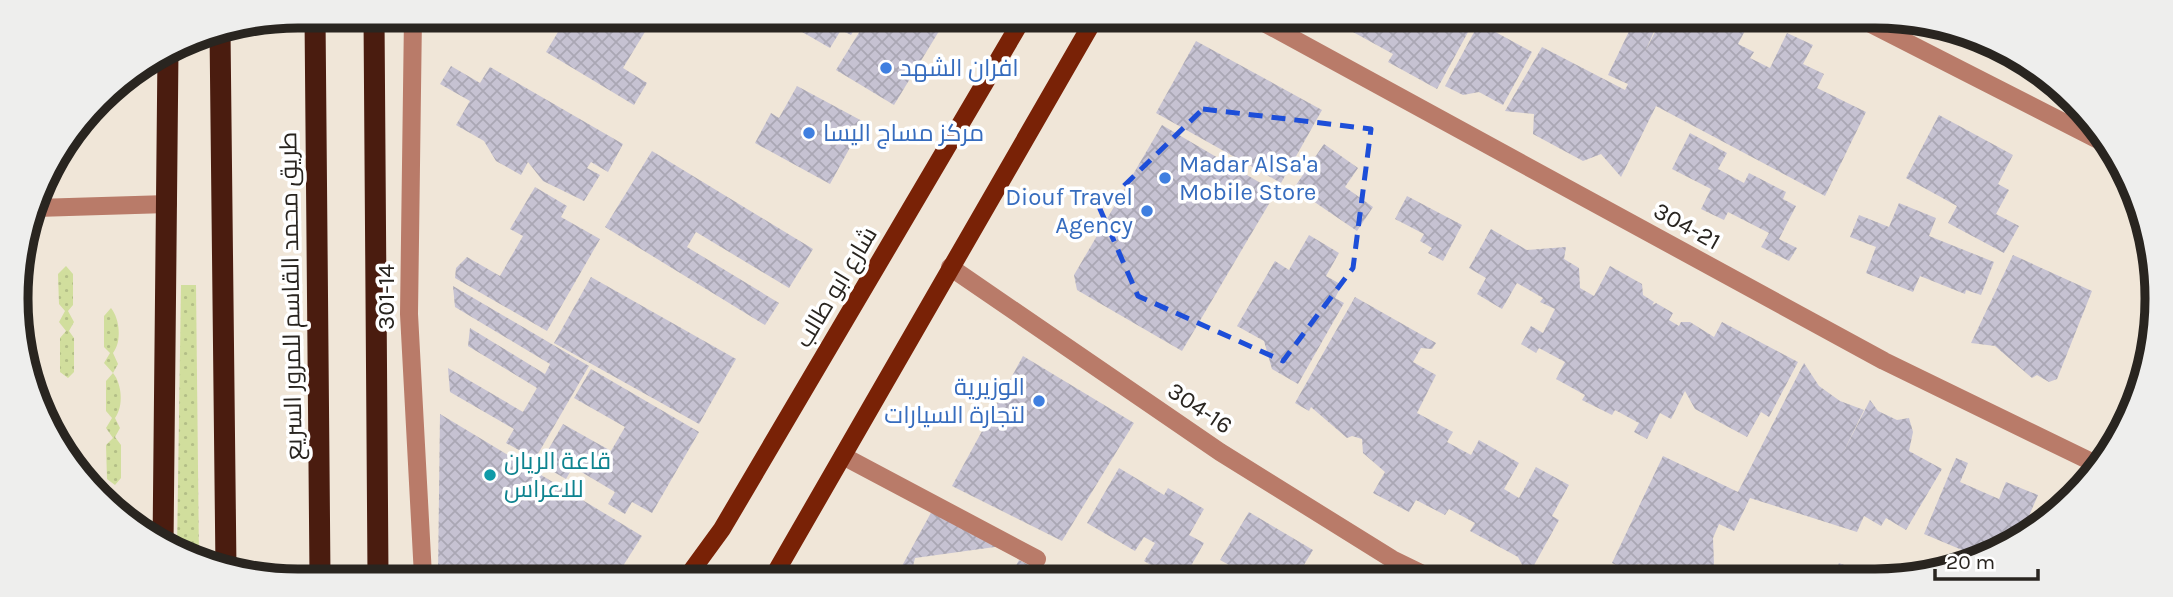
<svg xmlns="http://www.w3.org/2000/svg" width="2173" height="597" font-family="Karla,Cairo,sans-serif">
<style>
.grass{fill:url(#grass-dots)}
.building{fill:url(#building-cross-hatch)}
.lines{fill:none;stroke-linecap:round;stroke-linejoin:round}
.minor{stroke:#b97b69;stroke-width:18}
.major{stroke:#792206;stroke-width:18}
.highway{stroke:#4a1c0f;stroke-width:21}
.marked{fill:none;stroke:#1d4ed8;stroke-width:5;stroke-dasharray:14 9;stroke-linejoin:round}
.shop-dot{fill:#3f7fe0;stroke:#fff;stroke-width:2.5}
.culture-dot{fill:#0f9aa8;stroke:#fff;stroke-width:2.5}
.labels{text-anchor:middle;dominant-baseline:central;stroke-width:7;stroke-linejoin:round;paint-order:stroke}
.shop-label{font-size:24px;fill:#366cbe;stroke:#fff;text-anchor:start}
.street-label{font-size:24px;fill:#292520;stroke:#fff}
.culture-label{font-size:24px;fill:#0d838f;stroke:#fff;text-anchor:start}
.rim{fill:none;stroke:#292520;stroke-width:9}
</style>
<defs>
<pattern id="grass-dots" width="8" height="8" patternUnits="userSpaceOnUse" patternTransform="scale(1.75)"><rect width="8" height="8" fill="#d1de9d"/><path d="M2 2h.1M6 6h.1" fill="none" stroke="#b3be87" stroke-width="1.8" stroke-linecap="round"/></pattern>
<pattern id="building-cross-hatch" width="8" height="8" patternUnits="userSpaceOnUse" patternTransform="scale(1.75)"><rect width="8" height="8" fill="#c6c2d2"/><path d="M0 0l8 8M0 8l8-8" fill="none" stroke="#aaa7b4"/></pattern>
</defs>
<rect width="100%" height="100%" fill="#f0e6d8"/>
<g class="grass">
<polygon points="66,266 73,274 73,305 68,311 74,322 69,331 74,338 74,372 68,378 60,372 60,338 66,331 59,322 65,311 59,304 58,274"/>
<polygon points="181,285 196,285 199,559 177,551"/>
<path d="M111,308C120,319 122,342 113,353L118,364L113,373C122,384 124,406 115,418L120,428L115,437L121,445V478L115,485L107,479L106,445L113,438L106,428L112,418L106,411V381L113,373L104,363L110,353L104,347V316Z"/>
</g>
<g class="building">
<polygon points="567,17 654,17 623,68 647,83 634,105 546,52"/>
<polygon points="791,17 844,18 861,18 851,35 841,30 830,48 790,25"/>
<polygon points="868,18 947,18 894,105 836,70"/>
<polygon points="1295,19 1327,19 1320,32"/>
<polygon points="1334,19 1466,20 1473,23 1437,89 1388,62 1393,54 1333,21"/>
<polygon points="1627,20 1659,20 1645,52 1661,20 1750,21 1738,44 1754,52 1750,58 1770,68 1787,33 1813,45 1803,64 1824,74 1817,88 1866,112 1825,196 1656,106 1621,177 1601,154 1583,161 1533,134 1534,114 1505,111 1542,47 1625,90 1628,84 1608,75 1633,23"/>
<polygon points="1479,23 1532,52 1503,105 1479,92 1463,95 1445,86"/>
<polygon points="1196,41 1322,110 1281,183 1156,113"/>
<polygon points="451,66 480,83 490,67 623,144 608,172 591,162 587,168 600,175 584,201 543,181 528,162 521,175 496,161 484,141 456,125 470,101 440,84"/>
<polygon points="797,86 864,122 830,184 755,143 771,113 779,118"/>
<polygon points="1939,115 2013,155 1998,184 2009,190 1996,214 2019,226 2004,253 1948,223 1957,206 1906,178"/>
<polygon points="1162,125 1276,192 1182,351 1077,290 1074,275"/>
<polygon points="1690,133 1727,153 1718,169 1744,183 1749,173 1786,192 1783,199 1796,206 1779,239 1797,248 1789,261 1761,247 1769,233 1728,212 1724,220 1701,209 1711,189 1672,169"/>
<polygon points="1324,144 1358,168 1345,187 1373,207 1357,231 1294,188"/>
<polygon points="652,151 813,249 789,288 696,232 687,247 779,303 765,325 605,227"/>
<polygon points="535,187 567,206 561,217 600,239 547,331 455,278 456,268 467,257 500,276 523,236 510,229"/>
<polygon points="1407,196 1462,225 1443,261 1428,253 1432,248 1420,241 1424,234 1395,219"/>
<polygon points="1899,203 1936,218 1929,236 1994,262 1981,295 1966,290 1965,294 1920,276 1913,292 1866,273 1876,247 1850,237 1859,215 1889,227"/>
<polygon points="1491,229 1527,250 1566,247 1564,259 1579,268 1580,288 1594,296 1610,266 1642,284 1643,295 1654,302 1652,305 1656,303 1673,313 1669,320 1679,326 1681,322 1690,322 1714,337 1722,322 1798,362 1769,417 1761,412 1747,437 1695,409 1685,391 1671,419 1660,413 1647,439 1634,432 1639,423 1615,410 1612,415 1582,400 1585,395 1556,379 1565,362 1539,348 1536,353 1521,344 1531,326 1543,333 1555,309 1540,302 1543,298 1517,283 1502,309 1477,294 1486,278 1469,268"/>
<polygon points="1309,235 1339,253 1326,276 1342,285 1335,298 1344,303 1298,384 1272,369 1264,341 1237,326 1275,261 1289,270"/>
<polygon points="2013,255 2092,291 2057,379 2049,382 2037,375 2032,378 1995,346 1971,343"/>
<polygon points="591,277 736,359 699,424 554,343"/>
<polygon points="453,286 589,366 535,459 506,443 514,429 450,392 448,368 523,412 537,388 468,346 470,328 545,374 550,364 455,307"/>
<polygon points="1355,297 1436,343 1432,349 1421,348 1413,362 1436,375 1417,413 1453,432 1447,442 1471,455 1479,440 1519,463 1504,489 1519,498 1536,467 1569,485 1552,516 1559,520 1528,576 1518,557 1470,531 1475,523 1449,509 1445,515 1416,500 1409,512 1373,493 1385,472 1363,453 1362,439 1352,436 1347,438 1311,407 1309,411 1295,403"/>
<polygon points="1023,356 1134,423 1062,541 952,486"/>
<polygon points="1804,363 1819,386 1840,401 1864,410 1842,455 1870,400 1878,411 1897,420 1909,418 1913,432 1909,451 1942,469 1906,530 1886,518 1881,526 1864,516 1857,532 1750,498 1734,531 1719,524 1713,538 1714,564 1707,579 1670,578 1638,564 1633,573 1612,563 1663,456 1738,492"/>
<polygon points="591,369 699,432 652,513 632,502 625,514 608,504 615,492 573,467 566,479 540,464 563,424 611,451 625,427 574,398"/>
<polygon points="440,414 642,536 616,577 438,576"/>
<polygon points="1956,458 1968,463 1960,482 1999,499 2006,482 2038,495 2019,539 1999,552 1981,558 1924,534"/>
<polygon points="1119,468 1164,495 1168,488 1204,509 1189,535 1204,543 1184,578 1173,578 1144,561 1155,543 1144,537 1135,551 1087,523"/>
<polygon points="933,509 1002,546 915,558 913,566 926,577 896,577"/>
<polygon points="1249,512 1313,550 1296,578 1237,578 1240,571 1220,560"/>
<polygon points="1019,560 1052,577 1010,577"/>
<polygon points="1839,563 1880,579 1833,579"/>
<polygon points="1733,566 1778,578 1778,579 1730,579"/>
</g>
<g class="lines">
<g class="minor">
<polyline points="413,16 409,314 423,576"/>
<polyline points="1257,19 1884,361 2098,465"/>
<polyline points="1865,21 2112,147"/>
<polyline points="36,208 168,204"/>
<polyline points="950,267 1220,452 1392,559 1431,578"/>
<polyline points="843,456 1037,559"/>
</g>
<g class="major">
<polyline points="687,577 722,529 1023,18"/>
<polyline points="773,577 1095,18"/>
</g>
<g class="highway">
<polyline points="315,16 320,576"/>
<polyline points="374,16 378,576"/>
<polyline points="220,31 226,569"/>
<polyline points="163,546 168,51"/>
</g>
</g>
<path class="marked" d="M1203,109L1371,129L1353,268L1283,361L1138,296L1100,209Z"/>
<g class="shop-dot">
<circle cx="886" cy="68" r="7"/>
<circle cx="809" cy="133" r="7"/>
<circle cx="1165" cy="178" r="7"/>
<circle cx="1147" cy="211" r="7"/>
<circle cx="1039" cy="401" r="7"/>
</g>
<circle class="culture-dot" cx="490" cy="475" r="7"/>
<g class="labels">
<g class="shop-label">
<text x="900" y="68">افران الشهد</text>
<text x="823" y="133">مركز مساج اليسا</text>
<text x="1179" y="164">Madar AlSa'a<tspan x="1179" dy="28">Mobile Store</tspan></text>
<text x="1133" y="197" text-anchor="end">Diouf Travel<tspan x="1133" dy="28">Agency</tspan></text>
<text x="1025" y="387" text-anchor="end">الوزيرية<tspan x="1025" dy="28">لتجارة السيارات</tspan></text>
</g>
<g class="street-label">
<text transform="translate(1687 226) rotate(29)">304-21</text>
<text transform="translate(836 287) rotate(-59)">شارع ابو طالب</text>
<text transform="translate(291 296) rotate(-91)">طريق محمد القاسم للمرور السريع</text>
<text transform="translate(386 297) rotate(-90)">301-14</text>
<text transform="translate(1200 408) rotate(34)">304-16</text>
</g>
<g class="culture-label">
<text x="504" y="461">قاعة الريان<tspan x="504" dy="28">للاعراس</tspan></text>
</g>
</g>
<path d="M0 0H2173V597H0ZM298 28H1875A270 270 0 0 1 2145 298V299A270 270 0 0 1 1875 569H298A270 270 0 0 1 28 299V298A270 270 0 0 1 298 28Z" fill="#eeeeed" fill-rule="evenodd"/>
<path class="rim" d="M298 28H1875A270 270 0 0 1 2145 298V299A270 270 0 0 1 1875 569H298A270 270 0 0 1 28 299V298A270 270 0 0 1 298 28Z"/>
<path d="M1935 569v10h103v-10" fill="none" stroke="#292520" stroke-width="3.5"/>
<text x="1946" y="569" font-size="21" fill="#292520" stroke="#ffffff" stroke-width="5" paint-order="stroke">20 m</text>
</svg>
